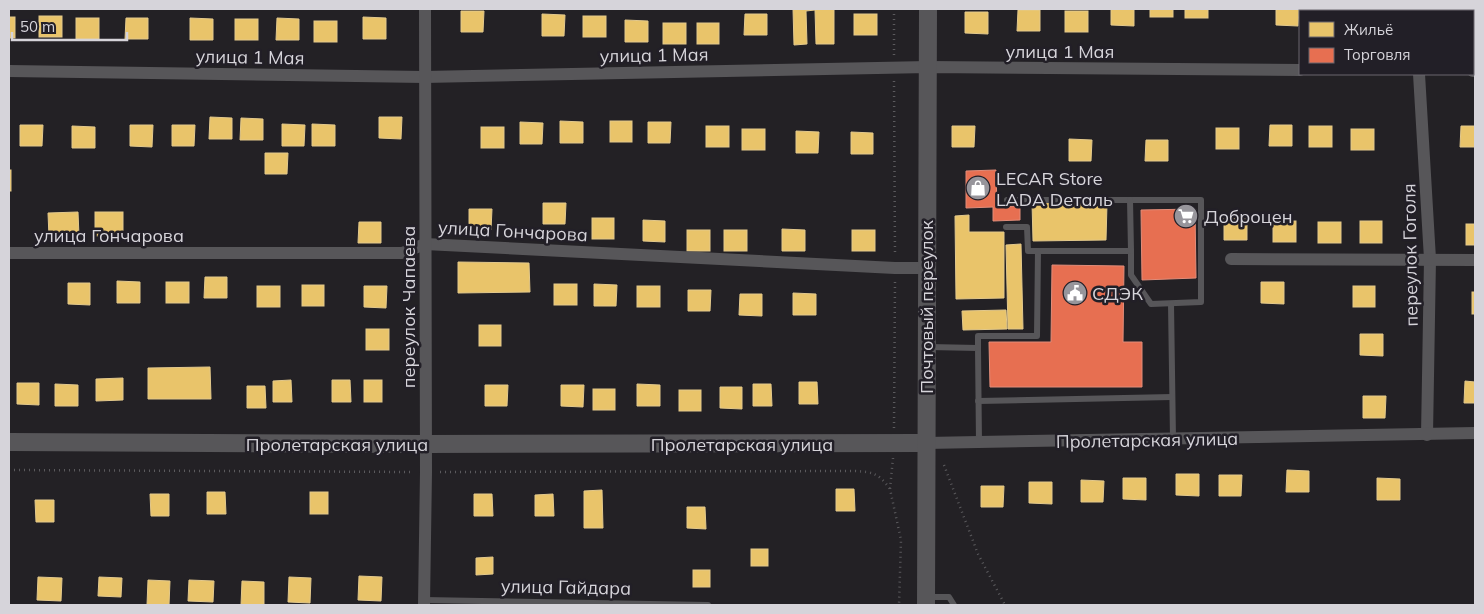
<svg xmlns="http://www.w3.org/2000/svg" width="1484" height="614" font-family="Mulish,sans-serif">
<style>
.homes{fill:#e9c46a;stroke:#e3c98c}
.shops{fill:#e76f51;stroke:#e28d7a}
.lines{fill:none;stroke-linecap:round;stroke-linejoin:round}
.path{stroke:#5b5a5d;stroke-width:2.5;stroke-dasharray:1 4;stroke-linecap:butt}
.service{stroke:#575659;stroke-width:6}
.minor{stroke:#575659;stroke-width:12}
.secondary{stroke:#575659;stroke-width:18}
.labels{text-anchor:middle;dominant-baseline:central;stroke-width:5;stroke-linejoin:round;paint-order:stroke}
.street-label{font-size:18px;fill:#d6d4da;stroke:#221f27}
.poi-label{font-size:18px;fill:#d6d4da;stroke:#221f27;text-anchor:start}
</style>
<rect width="100%" height="100%" fill="#232125"/>
<g class="homes">
<polygon points="793,9 834,9 834,44 816,44 815,10 806,11 807,44 794,45"/>
<polygon points="1111,9 1134,9 1134,26 1111,25"/>
<rect x="1150" y="9" width="23" height="8"/>
<rect x="1185" y="9" width="23" height="9"/>
<polygon points="1276,9 1299,9 1298,26 1276,25"/>
<rect x="1352" y="9" width="22" height="2"/>
<polygon points="1018,10 1040,10 1040,31 1017,31"/>
<polygon points="1460,10 1475,10 1475,31 1473,31 1473,11 1460,11"/>
<polygon points="461,11 484,11 483,32 461,32"/>
<rect x="1065" y="11" width="23" height="21"/>
<polygon points="965,12 988,12 988,34 965,33"/>
<polygon points="542,14 565,15 564,36 542,36"/>
<polygon points="745,14 767,14 767,35 744,35"/>
<rect x="854" y="14" width="23" height="21"/>
<rect x="39" y="16" width="23" height="21"/>
<rect x="583" y="16" width="23" height="21"/>
<rect x="9" y="17" width="6" height="21"/>
<polygon points="363,17 386,18 386,39 363,39"/>
<rect x="76" y="18" width="23" height="21"/>
<polygon points="126,18 148,18 148,39 125,39"/>
<polygon points="190,18 213,19 213,40 190,40"/>
<polygon points="277,18 299,19 299,40 276,40"/>
<rect x="235" y="19" width="23" height="21"/>
<polygon points="625,20 648,21 648,42 625,42"/>
<rect x="314" y="21" width="23" height="21"/>
<rect x="663" y="23" width="23" height="21"/>
<rect x="697" y="23" width="22" height="21"/>
<polygon points="210,117 232,118 232,139 209,139"/>
<polygon points="379,117 402,117 401,139 379,138"/>
<polygon points="241,118 263,119 263,140 240,140"/>
<polygon points="560,121 583,122 583,143 560,143"/>
<rect x="610" y="121" width="22" height="21"/>
<polygon points="520,122 543,123 542,144 520,144"/>
<polygon points="648,122 671,122 670,143 648,143"/>
<polygon points="282,124 305,125 304,146 282,146"/>
<polygon points="312,124 335,125 335,146 312,146"/>
<polygon points="20,125 43,125 42,146 20,146"/>
<polygon points="130,125 153,125 152,147 130,146"/>
<polygon points="172,125 195,125 194,146 172,146"/>
<polygon points="1270,125 1292,125 1292,146 1269,146"/>
<polygon points="72,126 95,127 95,148 72,148"/>
<rect x="706" y="126" width="23" height="21"/>
<polygon points="952,126 975,126 974,147 952,147"/>
<rect x="1309" y="126" width="23" height="21"/>
<polygon points="1461,126 1475,126 1475,147 1460,147"/>
<rect x="481" y="127" width="23" height="21"/>
<rect x="1216" y="128" width="23" height="21"/>
<rect x="742" y="129" width="23" height="21"/>
<rect x="1351" y="129" width="23" height="21"/>
<polygon points="796,131 819,132 818,153 796,153"/>
<polygon points="851,132 873,133 873,154 851,154"/>
<polygon points="1069,139 1092,140 1091,161 1069,161"/>
<polygon points="1146,140 1168,140 1168,161 1145,161"/>
<polygon points="265,153 288,153 287,174 265,174"/>
<rect x="9" y="170" width="2" height="21"/>
<polygon points="1032,202 1107,204 1106,240 1033,241"/>
<polygon points="543,203 566,203 565,224 543,224"/>
<polygon points="469,209 492,209 491,230 469,230"/>
<polygon points="78,212 79,236 49,237 48,213"/>
<rect x="95" y="212" width="28" height="24"/>
<polygon points="969,215 969,232 1004,232 1004,298 956,299 955,216"/>
<rect x="592" y="218" width="22" height="21"/>
<polygon points="1224,218 1247,219 1247,240 1224,240"/>
<polygon points="643,220 665,221 665,242 643,241"/>
<rect x="1273" y="221" width="23" height="21"/>
<rect x="1360" y="221" width="22" height="22"/>
<polygon points="359,222 381,222 381,243 358,243"/>
<rect x="1318" y="222" width="23" height="21"/>
<rect x="1466" y="224" width="9" height="21"/>
<polygon points="782,229 805,230 805,251 782,251"/>
<rect x="687" y="230" width="23" height="21"/>
<rect x="724" y="230" width="23" height="21"/>
<rect x="852" y="230" width="23" height="21"/>
<polygon points="1021,244 1023,329 1008,329 1006,245"/>
<polygon points="458,262 529,263 530,292 458,293"/>
<polygon points="205,277 227,277 227,298 204,298"/>
<polygon points="117,281 140,282 140,303 117,303"/>
<rect x="166" y="282" width="23" height="21"/>
<polygon points="1261,282 1284,282 1284,304 1261,303"/>
<polygon points="68,283 90,283 90,305 68,304"/>
<rect x="554" y="284" width="23" height="21"/>
<polygon points="594,284 617,285 616,306 594,306"/>
<rect x="302" y="285" width="22" height="21"/>
<rect x="257" y="286" width="23" height="21"/>
<polygon points="364,286 387,286 386,308 364,307"/>
<rect x="637" y="286" width="23" height="21"/>
<rect x="1353" y="286" width="22" height="21"/>
<polygon points="688,290 711,290 710,311 688,311"/>
<rect x="1472" y="292" width="3" height="22"/>
<polygon points="793,293 816,294 816,315 793,315"/>
<polygon points="740,294 762,294 762,316 739,315"/>
<polygon points="1006,310 1007,329 963,330 962,311"/>
<rect x="479" y="325" width="22" height="21"/>
<rect x="366" y="329" width="23" height="21"/>
<polygon points="1360,334 1383,334 1383,356 1360,355"/>
<polygon points="210,367 211,399 148,399 148,368"/>
<polygon points="123,378 123,400 96,401 96,379"/>
<polygon points="291,380 292,402 273,402 273,381"/>
<polygon points="332,380 350,380 351,402 332,402"/>
<rect x="364" y="380" width="18" height="22"/>
<polygon points="1465,381 1475,382 1475,403 1464,403"/>
<polygon points="799,382 817,382 818,404 799,404"/>
<polygon points="17,383 39,383 39,405 17,404"/>
<polygon points="55,384 78,385 78,406 55,406"/>
<polygon points="637,384 660,385 660,406 637,406"/>
<polygon points="753,384 771,384 772,406 753,406"/>
<polygon points="485,385 508,385 507,406 485,406"/>
<polygon points="561,385 584,385 583,407 561,406"/>
<polygon points="247,386 265,386 266,408 247,408"/>
<polygon points="720,387 742,387 742,409 720,408"/>
<rect x="593" y="389" width="22" height="21"/>
<rect x="679" y="390" width="22" height="21"/>
<polygon points="1363,396 1386,396 1385,418 1363,418"/>
<polygon points="1287,470 1309,471 1309,492 1286,492"/>
<polygon points="1176,474 1199,474 1199,496 1176,495"/>
<polygon points="1219,475 1242,475 1241,496 1219,496"/>
<polygon points="1123,478 1146,478 1146,500 1123,499"/>
<polygon points="1377,478 1400,479 1400,500 1377,500"/>
<polygon points="1081,480 1104,481 1103,502 1081,502"/>
<polygon points="1029,482 1052,482 1052,504 1029,503"/>
<polygon points="981,486 1004,486 1003,507 981,507"/>
<polygon points="836,489 854,489 855,511 836,511"/>
<polygon points="602,490 603,528 584,528 584,491"/>
<polygon points="207,492 225,492 226,514 207,514"/>
<rect x="310" y="492" width="18" height="22"/>
<polygon points="150,494 169,494 169,516 151,516"/>
<polygon points="474,494 492,494 493,516 474,516"/>
<polygon points="553,494 554,516 535,516 535,495"/>
<polygon points="35,500 54,500 54,522 36,522"/>
<polygon points="687,507 705,507 706,529 687,528"/>
<rect x="751" y="549" width="17" height="17"/>
<polygon points="493,557 493,574 476,575 476,558"/>
<rect x="693" y="570" width="17" height="17"/>
<polygon points="359,576 382,577 381,601 358,600"/>
<polygon points="38,577 62,578 61,601 37,600"/>
<polygon points="99,577 122,578 121,597 98,596"/>
<polygon points="289,577 311,578 310,603 288,602"/>
<polygon points="148,580 170,581 169,605 147,605"/>
<polygon points="189,580 214,581 213,602 188,601"/>
<polygon points="242,581 264,582 264,605 241,605"/>
</g>
<g class="shops">
<polygon points="996,170 997,207 1020,206 1020,220 993,221 993,207 966,208 966,171"/>
<polygon points="1195,209 1196,278 1142,280 1141,210"/>
<polygon points="1052,265 1124,266 1123,342 1142,342 1142,387 990,387 989,342 1051,342"/>
</g>
<g class="lines">
<g class="path">
<polyline points="894,9 894,55"/>
<polyline points="894,81 895,255"/>
<polyline points="894,428 895,281"/>
<polyline points="893,458 890,489 901,540 899,605"/>
<polyline points="944,465 978,554 1005,605"/>
<polyline points="9,470 412,472"/>
<path d="M440,472L855,471C874,472 879,474 890,489"/>
</g>
<g class="service">
<polyline points="1007,200 1201,200 1201,302 1151,304 1131,275 1131,251 1038,251"/>
<polyline points="1130,200 1131,251"/>
<polyline points="1171,304 1173,439"/>
<polyline points="929,347 978,348 979,443"/>
<polyline points="978,348 978,336 1037,336 1038,251 1028,251 1027,227 1006,227"/>
<polyline points="978,401 1172,397"/>
<polyline points="927,597 949,597 954,605"/>
<polyline points="424,600 708,605"/>
</g>
<g class="minor">
<polyline points="1422,11 1422,9"/>
<polyline points="9,71 424,77 928,67 1300,70"/>
<polyline points="1473,71 1475,71"/>
<polyline points="1419,74 1430,259 1427,435"/>
<polyline points="9,253 402,253 425,244 895,268 926,268"/>
<polyline points="1231,259 1475,260"/>
<polyline points="926,443 1475,433"/>
<polyline points="424,605 426,472 425,9"/>
</g>
<g class="secondary">
<polyline points="9,442 425,444 926,443"/>
<polyline points="926,605 928,9"/>
</g>
</g>
<defs>
<g id="shop-disc" transform="scale(1.25)"><circle r="9.5" fill="#97959b" stroke="#221f27"/><path d="M-5-2.5h2.3a2.7 3.5 0 0 1 5.4 0H5L5.5 6h-11ZM-1.5-2.5h3a1.5 2.3 0 0 0-3 0Z" fill="#fff"/></g>
<g id="supermarket-disc" transform="scale(1.25)"><circle r="9.5" fill="#97959b" stroke="#221f27"/><path d="M-6-5.5h2.5l.6 2H6L4.5 2H-2.5L-4.4-4H-6ZM-1.5 3.2a1.3 1.3 0 1 0 .1 0ZM3 3.2a1.3 1.3 0 1 0 .1 0Z" fill="#fff"/></g>
<g id="civic-disc" transform="scale(1.25)"><circle r="9.5" fill="#97959b" stroke="#221f27"/><path d="M-.6-6.5H3V-4.5H.6V-3L4-1V1h2V6H-6V1h2V-1L-.6-3ZM-1.2 2.5V6h2.4V2.5Z" fill="#fff"/></g>
</defs>
<g fill-rule="evenodd">
<use href="#shop-disc" x="978" y="188"/>
<use href="#supermarket-disc" x="1186" y="216"/>
<use href="#civic-disc" x="1075" y="293"/>
</g>
<g class="labels">
<g class="street-label">
<text x="1060" y="51">улица 1 Мая</text>
<text transform="translate(654 55) rotate(-1)">улица 1 Мая</text>
<text transform="translate(250 57) rotate(1)">улица 1 Мая</text>
<text transform="translate(513 231) rotate(3)">улица Гончарова</text>
<text x="109" y="235">улица Гончарова</text>
<text transform="translate(1410 255) rotate(-91)">переулок Гоголя</text>
<text transform="translate(408 307) rotate(-90)">переулок Чапаева</text>
<text transform="translate(926 307) rotate(-90)">Почтовый переулок</text>
<text transform="translate(1147 440) rotate(-1)">Пролетарская улица</text>
<text x="337" y="444">Пролетарская улица</text>
<text x="742" y="444">Пролетарская улица</text>
<text transform="translate(566 587) rotate(1)">улица Гайдара</text>
</g>
<g class="poi-label">
<text x="996" y="178">LECAR Store<tspan x="996" dy="21">LADA Dеталь</tspan></text>
<text x="1204" y="216">Доброцен</text>
<text x="1092" y="293">СДЭК</text>
</g>
</g>
<rect width="1484" height="614" fill="none" stroke="#d6d4da" stroke-width="20"/>
<rect x="1299" y="10" width="175" height="65" fill="#221f27" stroke="#6a676f"/>
<rect x="1309" y="22" width="25" height="15" fill="#e9c46a" stroke="#6a676f"/>
<text x="1344" y="35" font-size="15" fill="#d6d4da">Жильё</text>
<rect x="1309" y="48" width="25" height="15" fill="#e76f51" stroke="#6a676f"/>
<text x="1344" y="60" font-size="15" fill="#d6d4da">Торговля</text>
<path d="M12 32v8h115v-8" fill="none" stroke="#d6d4da" stroke-width="2.5"/>
<text x="20" y="32" font-size="15" fill="#d6d4da" stroke="#221f27" stroke-width="4" paint-order="stroke">50 m</text>
</svg>
